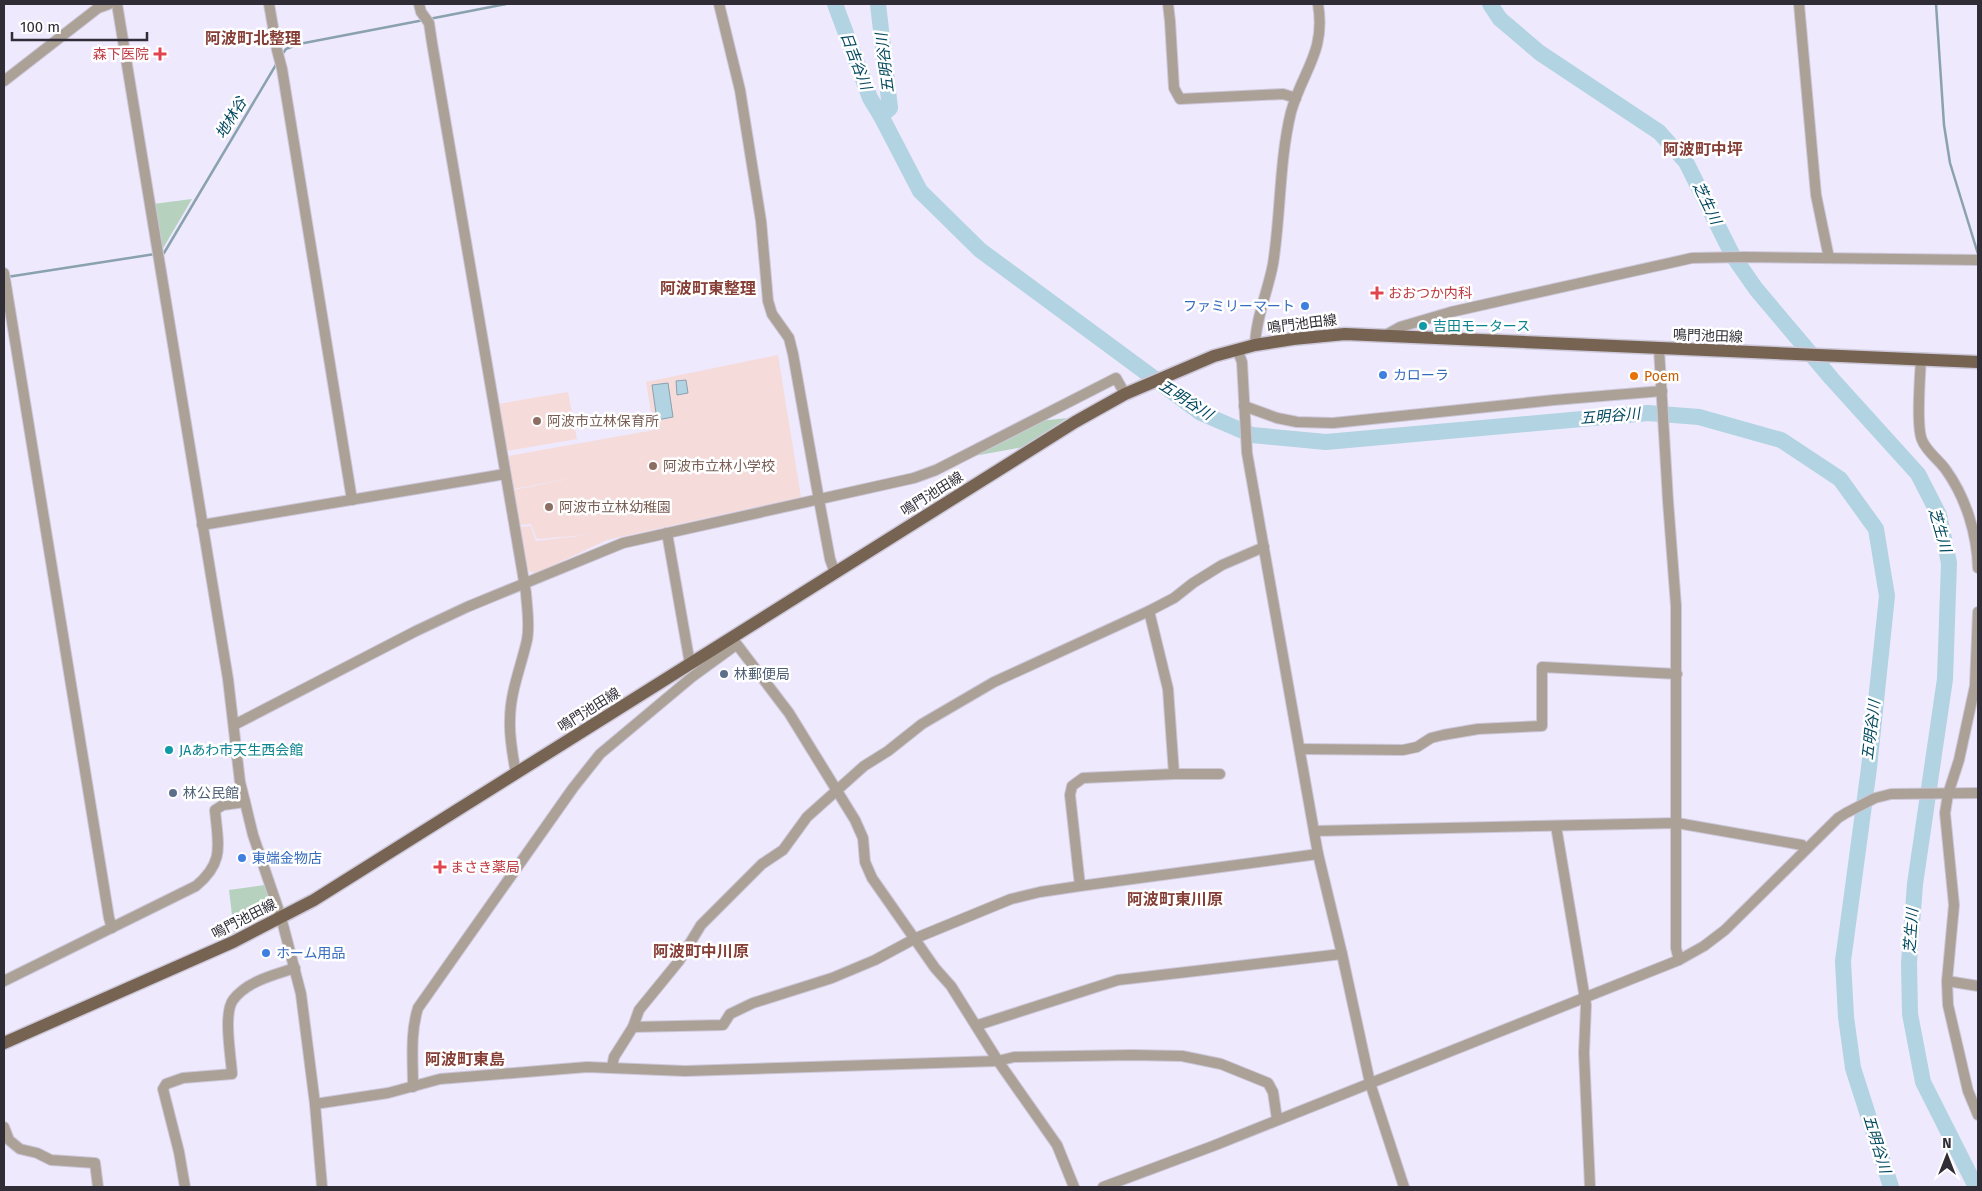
<svg xmlns="http://www.w3.org/2000/svg" width="1982" height="1191" font-family="'Fira Sans','Noto Sans JP',sans-serif">
<style>
.education{fill:#f6dbdb}
.green{fill:#b6d2bf}
.water{fill:#b1d3e2;stroke:#8aa1af}
.lines{fill:none;stroke-linecap:round;stroke-linejoin:round}
.stream{stroke:#8aa1af;stroke-width:2.5}
.river{stroke:#b1d3e2;stroke-width:16}
.street-casing{stroke:#ccc7d9;stroke-width:12}
.primary-casing{stroke:#ccc7d9;stroke-width:15}
.street{stroke:#aca197;stroke-width:10}
.primary{stroke:#766351;stroke-width:12}
.health-dot{fill:#e0444e;stroke:#fff;stroke-width:2}
.shop-dot{fill:#3f7fe0;stroke:#fff;stroke-width:2}
.culture-dot{fill:#0f9aa8;stroke:#fff;stroke-width:2}
.food-dot{fill:#e8710a;stroke:#fff;stroke-width:2}
.education-dot{fill:#8d6e63;stroke:#fff;stroke-width:2}
.service-dot{fill:#5c6f8a;stroke:#fff;stroke-width:2}
.labels{text-anchor:middle;dominant-baseline:central;stroke-width:5;stroke-linejoin:round;paint-order:stroke}
.health-label{font-size:14px;fill:#be3a42;stroke:#fff;text-anchor:start}
.shop-label{font-size:14px;fill:#366cbe;stroke:#fff;text-anchor:start}
.street-label{font-size:14px;fill:#302d37;stroke:#fff}
.culture-label{font-size:14px;fill:#0d838f;stroke:#fff;text-anchor:start}
.food-label{font-size:14px;fill:#c56008;stroke:#fff;text-anchor:start}
.education-label{font-size:14px;fill:#785e54;stroke:#fff;text-anchor:start}
.service-label{font-size:14px;fill:#4e5e75;stroke:#fff;text-anchor:start}
.water-label{font-size:15px;font-style:italic;fill:#02485f;stroke:#fff}
.quarter-label{font-size:16px;font-weight:bold;fill:#863f37;stroke:#fff}
</style>
<rect width="100%" height="100%" fill="#eee9fd"/>
<g class="education">
<polygon points="778,355 801,497 607,540 535,574 526,569 518,527 531,526 536,541 588,535 537,539 531,524 519,525 513,490 579,477 513,489 508,456 654,430 646,382"/>
<polygon points="568,392 577,439 506,451 498,404"/>
</g>
<g class="green">
<polygon points="192,199 162,250 153,204"/>
<polygon points="1067,418 1024,447 974,456 1039,421"/>
<polygon points="265,885 271,905 270,912 234,932 229,890"/>
</g>
<g class="water">
<polygon points="686,380 688,393 677,395 676,381"/>
<polygon points="668,383 673,417 657,420 652,385"/>
</g>
<g class="lines">
<g class="stream">
<polyline points="1936,4 1944,125 1950,163 1978,254"/>
<polyline points="429,19 506,4"/>
<polyline points="281,56 286,49 299,44 424,20"/>
<polyline points="160,253 164,253 277,63"/>
<polyline points="7,277 155,254"/>
</g>
<g class="river">
<polyline points="835,4 870,98 881,116 920,191 980,250 1201,413 1252,435 1326,442 1648,413 1699,417 1781,440 1840,479 1876,529 1887,596 1869,768 1843,961 1846,1017 1853,1068 1891,1187"/>
<polyline points="878,4 890,108 881,116"/>
<polyline points="1490,4 1500,19 1540,53 1659,132 1686,162 1733,256 1756,289 1832,379 1918,474 1939,515 1949,563 1945,679 1915,884 1909,963 1910,1014 1923,1082 1976,1187"/>
</g>
<g class="street-casing">
<g id="street">
<polyline points="117,4 228,679 240,782 245,802 253,835 281,917 301,994 315,1104 322,1187"/>
<polyline points="269,4 277,50 282,69 352,500"/>
<path d="M419,4L421,12L429,23L432,43L526,593C527,609 530,625 527,640C521,667 510,692 510,720C509,738 513,756 516,774"/>
<polyline points="719,4 740,90 761,221 768,301 772,314 789,338 793,354 819,500 830,559 835,573"/>
<polyline points="1168,4 1170,21 1174,88 1180,99 1283,94 1296,98"/>
<polyline points="1799,4 1816,195 1829,258"/>
<polyline points="4,81 98,8 109,4"/>
<polyline points="4,273 109,918 112,928"/>
<polyline points="1384,336 1400,327 1451,312 1692,258 1745,257 1978,260"/>
<path d="M1255,345C1256,317 1268,291 1273,264C1281,214 1279,161 1291,112C1303,70 1326,52 1318,4"/>
<polyline points="1237,349 1242,362 1247,453 1318,854 1342,954 1370,1083 1404,1187"/>
<polyline points="1659,349 1668,501 1676,606 1676,948 1679,960"/>
<path d="M1921,359C1920,377 1916,426 1922,440C1926,451 1939,460 1946,470C1966,498 1977,534 1978,568"/>
<polyline points="1244,406 1277,418 1297,422 1333,423 1554,400 1662,391"/>
<polyline points="202,525 505,474"/>
<polyline points="667,533 690,664"/>
<polyline points="1149,611 1168,689 1174,774 1220,774"/>
<polyline points="1978,612 1975,686 1959,760 1948,794 1945,813 1954,905 1947,981 1948,1005 1968,1091 1978,1115"/>
<polyline points="732,638 789,713 855,820 863,838 865,862 872,878 935,968 951,986 998,1061 1057,1145 1074,1187"/>
<polyline points="234,725 416,631 467,607 623,543 914,478 936,470 1116,378 1125,394"/>
<polyline points="1300,749 1403,750 1417,747 1431,738 1443,735 1478,729 1542,726 1542,667 1677,674"/>
<polyline points="1556,826 1586,1005 1584,1053 1590,1187"/>
<polyline points="1314,831 1677,823 1802,845 1806,849"/>
<polyline points="1080,886 1070,795 1072,786 1083,778 1174,774"/>
<path d="M4,981L196,886C225,862 218,845 215,810L223,805L245,802"/>
<polyline points="1947,981 1978,986"/>
<polyline points="978,1025 1118,980 1342,954"/>
<polyline points="633,1027 723,1025 730,1014 753,1003 832,978 875,960 916,938 1011,899 1040,892 1080,886 1318,854"/>
<polyline points="612,1067 614,1057 633,1027 639,1010 679,961 701,925 762,864 783,850 807,817 864,766 888,751 922,724 994,682 1149,611 1174,598 1193,583 1222,565 1264,547"/>
<path d="M413,1087C413,1061 410,1033 418,1008L573,788L600,754L692,677L736,645"/>
<polyline points="315,1104 388,1093 440,1079 587,1067 685,1071 998,1061 1014,1057 1132,1055 1182,1056 1221,1064 1268,1083 1273,1092 1277,1119"/>
<polyline points="4,1127 9,1140 20,1149 37,1153 51,1160 95,1163 98,1187"/>
<path d="M185,1187L179,1152L163,1089L166,1084L183,1078L232,1074C231,1056 223,1014 233,1000C247,981 274,975 295,968"/>
<polyline points="1103,1187 1213,1146 1679,960 1704,946 1725,930 1838,818 1846,813 1875,798 1891,794 1978,793"/>
</g>
</g>
<g class="primary-casing">
<polyline id="primary" points="4,1043 233,942 314,900 1075,422 1125,394 1214,356 1255,345 1293,339 1345,334 1978,362"/>
</g>
<use href="#street" class="street"/>
<use href="#primary" class="primary"/>
</g>
<g class="health-dot">
<path d="M157.5 46.5h5v5h5v5h-5v5h-5v-5h-5v-5h5z"/>
<path d="M1374.5 285.5h5v5h5v5h-5v5h-5v-5h-5v-5h5z"/>
<path d="M437.5 859.5h5v5h5v5h-5v5h-5v-5h-5v-5h5z"/>
</g>
<g class="shop-dot">
<circle cx="1305" cy="306" r="5"/>
<circle cx="1383" cy="375" r="5"/>
<circle cx="242" cy="858" r="5"/>
<circle cx="266" cy="953" r="5"/>
</g>
<g class="culture-dot">
<circle cx="1423" cy="326" r="5"/>
<circle cx="169" cy="750" r="5"/>
</g>
<circle class="food-dot" cx="1634" cy="376" r="5"/>
<g class="education-dot">
<circle cx="537" cy="421" r="5"/>
<circle cx="653" cy="466" r="5"/>
<circle cx="549" cy="507" r="5"/>
</g>
<g class="service-dot">
<circle cx="724" cy="674" r="5"/>
<circle cx="173" cy="793" r="5"/>
</g>
<g class="labels">
<g class="health-label">
<text x="149" y="54" text-anchor="end">森下医院</text>
<text x="1388" y="293">おおつか内科</text>
<text x="450" y="867">まさき薬局</text>
</g>
<g class="shop-label">
<text x="1295" y="306" text-anchor="end">ファミリーマート</text>
<text x="1393" y="375">カローラ</text>
<text x="252" y="858">東端金物店</text>
<text x="276" y="953">ホーム用品</text>
</g>
<g class="street-label">
<text transform="translate(1302 324) rotate(-7)">鳴門池田線</text>
<text transform="translate(1708 336) rotate(2)">鳴門池田線</text>
<text transform="translate(932 494) rotate(-32)">鳴門池田線</text>
<text transform="translate(589 710) rotate(-32)">鳴門池田線</text>
<text transform="translate(244 919) rotate(-27)">鳴門池田線</text>
</g>
<g class="culture-label">
<text x="1433" y="326">吉田モータース</text>
<text x="179" y="750">JAあわ市天生西会館</text>
</g>
<g class="food-label">
<text x="1644" y="376">Poem</text>
</g>
<g class="education-label">
<text x="547" y="421">阿波市立林保育所</text>
<text x="663" y="466">阿波市立林小学校</text>
<text x="559" y="507">阿波市立林幼稚園</text>
</g>
<g class="service-label">
<text x="734" y="674">林郵便局</text>
<text x="183" y="793">林公民館</text>
</g>
<g class="water-label">
<text transform="translate(856 61) rotate(69)">日吉谷川</text>
<text transform="translate(885 63) rotate(-97)">五明谷川</text>
<text transform="translate(231 118) rotate(-59)">地林谷</text>
<text transform="translate(1707 203) rotate(64)">芝生川</text>
<text transform="translate(1186 400) rotate(33)">五明谷川</text>
<text transform="translate(1610 416) rotate(-5)">五明谷川</text>
<text transform="translate(1940 530) rotate(74)">芝生川</text>
<text transform="translate(1871 730) rotate(-83)">五明谷川</text>
<text transform="translate(1911 931) rotate(-86)">芝生川</text>
<text transform="translate(1877 1144) rotate(73)">五明谷川</text>
</g>
<g class="quarter-label">
<text x="253" y="38">阿波町北整理</text>
<text x="1703" y="149">阿波町中坪</text>
<text x="708" y="288">阿波町東整理</text>
<text x="1175" y="899">阿波町東川原</text>
<text x="701" y="951">阿波町中川原</text>
<text x="465" y="1059">阿波町東島</text>
</g>
</g>
<rect width="1982" height="1191" fill="none" stroke="#302d37" stroke-width="10"/>
<g transform="translate(1947 1156)" stroke="#ffffff" stroke-width="4" paint-order="stroke">
<path d="M0-4L9 19L0 12L-9 19Z" fill="#302d37"/>
<text y="-8" font-size="14" font-weight="bold" text-anchor="middle" fill="#302d37">N</text>
</g>
<path d="M12 32v8h135v-8" fill="none" stroke="#302d37" stroke-width="2.5"/>
<text x="20" y="32" font-size="15" fill="#302d37" stroke="#ffffff" stroke-width="4" paint-order="stroke">100 m</text>
</svg>
